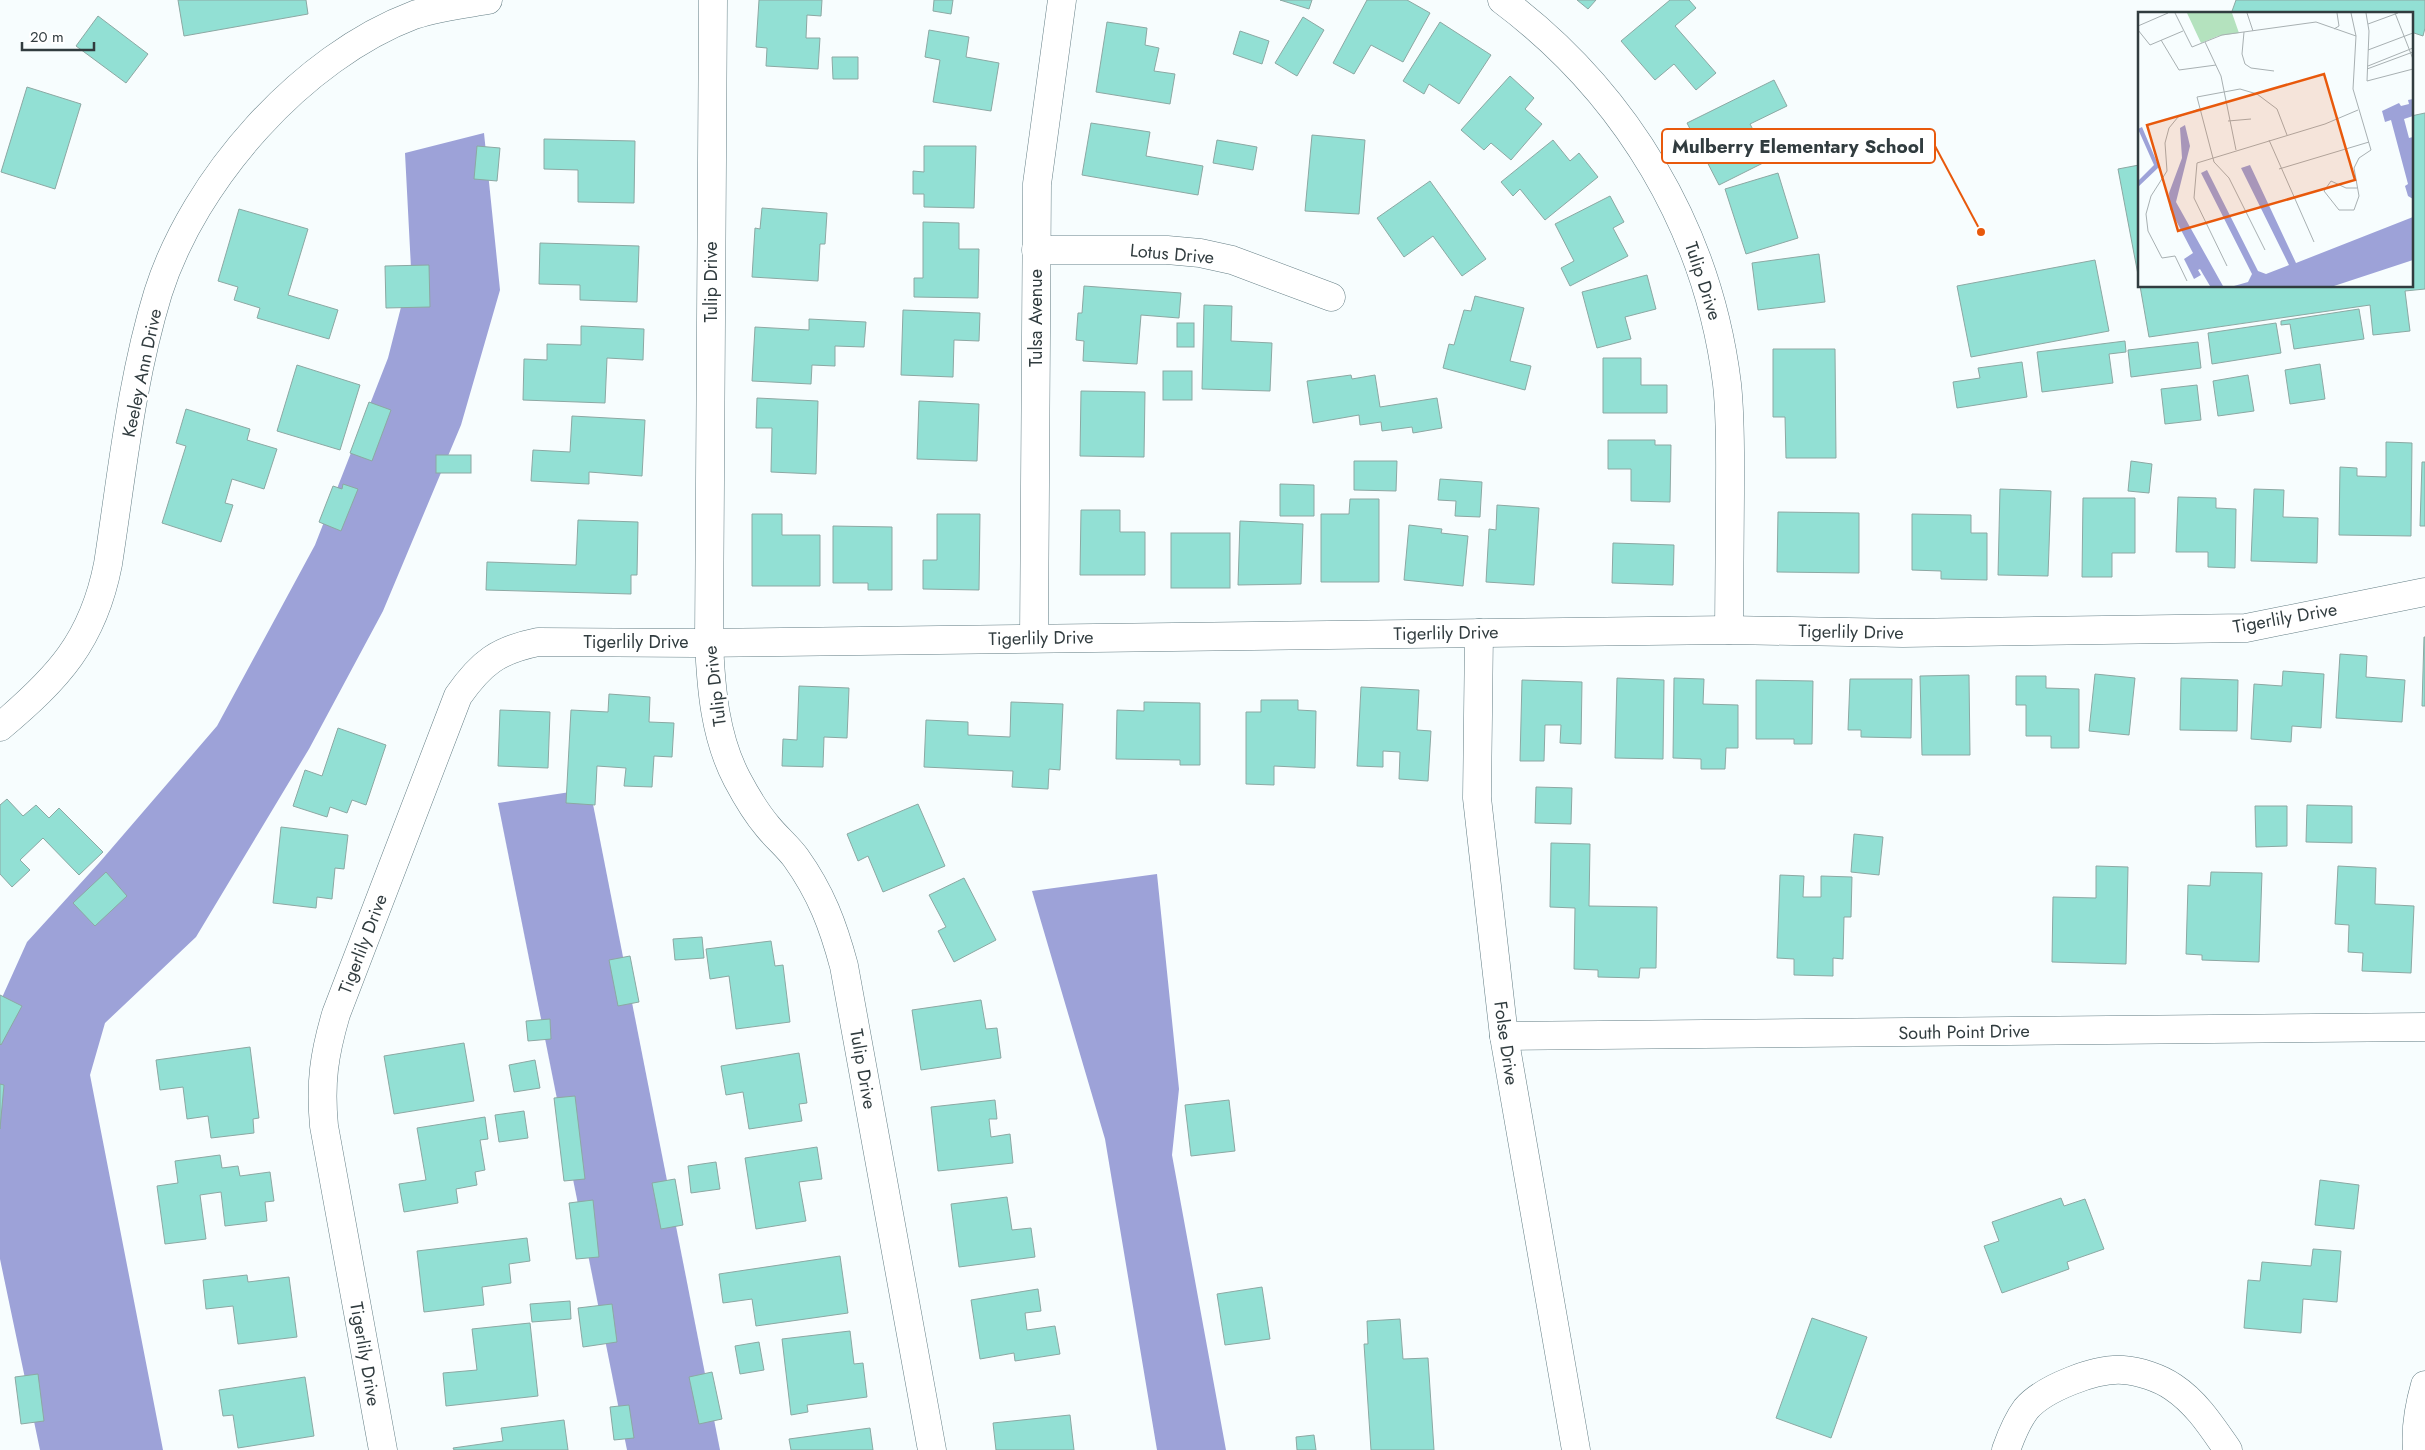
<svg xmlns="http://www.w3.org/2000/svg" width="2425" height="1450" font-family="Jost,sans-serif">
<style>
.water{fill:#9da2d8}
.building{fill:#92e0d4;stroke:#8ca8a3}
.lines{fill:none;stroke-linecap:round;stroke-linejoin:round}
.minor-casing{stroke:#647e85;stroke-width:29}
.minor{stroke:#fff;stroke-width:28}
.labels{text-anchor:middle;dominant-baseline:central;stroke-width:5;stroke-linejoin:round;paint-order:stroke}
.street-label{font-size:18px;fill:#313c3f;stroke:#fff}
.inset-road{fill:none;stroke:#a8b0b2;stroke-width:1}
.view{fill:#e8590c;fill-opacity:0.15;stroke:#e8590c;stroke-width:2.5}
.inset-edge{fill:none;stroke:#313c3f;stroke-width:2.5}
.leader{fill:none;stroke:#e8590c;stroke-width:2}
.callout-dot{fill:#e8590c;stroke:#fff;stroke-width:2}
.callout{fill:#fff;stroke:#e8590c;stroke-width:2}
.callout-label{font-size:19px;text-anchor:middle;font-weight:bold;fill:#313c3f}
</style>
<rect width="100%" height="100%" fill="#f7fdfe"/>
<g class="water">
<polygon points="484,133 500,290 461,425 383,611 309,749 196,937 105,1023 90,1075 163,1450 40,1450 0,1259 0,1002 27,942 99,863 217,726 315,545 388,358 411,268 405,153"/>
<polygon points="590,789 720,1450 627,1450 498,803"/>
<polygon points="1157,874 1179,1089 1172,1155 1226,1450 1157,1450 1105,1139 1032,891"/>
</g>
<g class="building">
<polygon points="178,0 306,0 308,14 184,36"/>
<polygon points="759,0 822,0 821,16 807,15 806,38 820,38 818,69 766,66 767,48 756,47"/>
<polygon points="934,0 953,0 951,14 933,11"/>
<polygon points="1280,0 1312,0 1309,9"/>
<polygon points="1367,0 1407,0 1430,13 1403,62 1371,45 1354,74 1333,63"/>
<polygon points="1577,0 1596,0 1588,9"/>
<polygon points="1670,0 1689,0 1696,8 1675,26 1716,73 1696,90 1674,64 1655,80 1621,41"/>
<polygon points="2236,0 2425,0 2425,28 2423,36 2411,32 2411,14 2231,14"/>
<polygon points="98,16 148,54 126,83 76,46"/>
<polygon points="1303,17 1324,30 1297,76 1275,63"/>
<polygon points="1107,22 1147,28 1145,45 1159,48 1154,71 1175,74 1170,104 1096,92"/>
<polygon points="1440,22 1491,55 1459,104 1429,84 1424,94 1403,81"/>
<polygon points="929,30 969,37 966,57 999,63 991,111 933,102 940,60 925,57"/>
<polygon points="1240,31 1269,41 1262,64 1233,54"/>
<polygon points="832,57 858,57 858,79 833,79"/>
<polygon points="1510,76 1534,98 1525,109 1542,124 1511,160 1491,143 1484,150 1461,130"/>
<polygon points="1774,80 1787,106 1750,124 1759,141 1768,137 1777,156 1719,185 1687,123"/>
<polygon points="27,87 81,104 55,189 1,172"/>
<polygon points="2425,113 2425,289 2405,291 2410,331 2373,335 2370,305 2149,337 2140,286 2411,286 2411,116"/>
<polygon points="1091,123 1150,132 1146,156 1203,166 1198,195 1082,175"/>
<polygon points="1312,135 1365,140 1359,214 1305,211"/>
<polygon points="544,139 635,141 634,203 578,202 578,170 544,169"/>
<polygon points="1217,140 1257,147 1253,170 1213,163"/>
<polygon points="1553,140 1570,161 1579,153 1598,177 1545,220 1520,189 1513,196 1501,182"/>
<polygon points="477,146 500,148 497,181 474,179"/>
<polygon points="924,146 976,146 974,208 924,207 924,194 913,194 913,171 924,172"/>
<polygon points="2139,165 2139,280 2118,169"/>
<polygon points="1778,173 1798,238 1746,254 1725,189"/>
<polygon points="1430,181 1486,259 1462,276 1433,236 1404,257 1377,218"/>
<polygon points="1610,196 1624,222 1613,228 1628,256 1570,286 1561,268 1574,261 1555,224"/>
<polygon points="762,208 827,213 825,244 820,244 818,281 752,277 755,228 760,229"/>
<polygon points="239,209 308,229 288,295 338,310 329,339 257,318 260,308 234,300 238,287 218,281"/>
<polygon points="923,222 959,223 959,249 979,249 978,298 914,297 914,278 923,278"/>
<polygon points="540,243 639,246 637,302 580,300 580,285 539,284"/>
<polygon points="1819,254 1825,302 1758,310 1752,263"/>
<polygon points="2095,260 2109,331 1971,357 1957,286"/>
<polygon points="429,265 430,307 386,308 385,266"/>
<polygon points="1647,275 1656,309 1625,317 1631,339 1597,348 1582,292"/>
<polygon points="1084,286 1181,293 1179,318 1141,315 1137,364 1083,361 1084,341 1076,340 1078,313 1082,313"/>
<polygon points="1475,296 1524,308 1510,361 1531,366 1525,390 1443,368 1449,344 1454,345 1464,310 1471,311"/>
<polygon points="1204,305 1232,306 1231,341 1272,343 1270,391 1202,389"/>
<polygon points="2359,309 2364,339 2294,349 2290,324 2281,325 2281,321"/>
<polygon points="903,310 980,313 979,341 954,340 953,377 901,375"/>
<polygon points="809,319 866,322 864,347 835,346 835,366 812,365 811,384 752,381 755,327 809,330"/>
<rect x="1177" y="323" width="17" height="24"/>
<polygon points="2276,323 2281,353 2212,364 2208,333"/>
<polygon points="581,326 644,329 643,360 607,358 605,403 523,400 524,359 547,360 547,344 581,345"/>
<polygon points="2125,341 2126,352 2109,354 2113,383 2042,392 2037,352"/>
<polygon points="2198,342 2201,368 2131,377 2128,350"/>
<polygon points="1773,349 1835,349 1836,458 1786,458 1785,417 1773,417"/>
<polygon points="1603,358 1641,358 1641,385 1667,385 1667,413 1603,413"/>
<polygon points="2022,362 2027,397 1957,408 1953,382 1980,378 1978,368"/>
<polygon points="2320,364 2325,399 2290,404 2285,370"/>
<polygon points="297,365 360,385 340,450 277,431"/>
<rect x="1163" y="371" width="29" height="29"/>
<polygon points="1351,375 1352,379 1375,375 1380,407 1437,398 1442,428 1413,433 1412,427 1382,431 1381,422 1360,425 1359,415 1313,423 1307,381"/>
<polygon points="2248,375 2254,411 2218,416 2213,381"/>
<polygon points="2197,385 2201,420 2165,424 2161,389"/>
<polygon points="1081,391 1145,392 1144,457 1080,456"/>
<polygon points="757,398 818,401 816,474 771,472 772,428 756,428"/>
<polygon points="919,401 979,404 977,461 917,459"/>
<polygon points="369,402 391,410 372,461 350,453"/>
<polygon points="186,409 250,429 247,440 277,449 264,489 232,479 225,503 233,505 221,542 162,523 186,446 176,443"/>
<polygon points="572,416 645,420 642,476 589,472 589,484 531,481 533,450 570,452"/>
<polygon points="1608,440 1655,440 1655,445 1671,445 1670,502 1631,501 1631,469 1608,469"/>
<polygon points="2386,442 2412,443 2411,536 2339,535 2340,467 2357,468 2357,476 2386,477"/>
<rect x="436" y="455" width="35" height="18"/>
<polygon points="1354,461 1397,461 1396,491 1354,490"/>
<polygon points="2131,461 2152,464 2149,493 2128,491"/>
<polygon points="2422,462 2425,462 2425,526 2420,526"/>
<polygon points="1440,479 1482,482 1480,517 1455,516 1456,501 1438,500"/>
<polygon points="343,484 358,489 341,531 319,522 333,486 342,489"/>
<polygon points="1280,484 1314,485 1314,516 1280,516"/>
<polygon points="2000,489 2051,491 2048,576 1998,575"/>
<polygon points="2254,489 2284,490 2283,517 2318,518 2317,563 2251,561"/>
<polygon points="2178,497 2216,498 2216,508 2236,509 2235,568 2208,567 2208,552 2176,552"/>
<polygon points="2083,498 2135,498 2135,553 2112,553 2112,577 2082,577"/>
<polygon points="1350,499 1379,499 1379,582 1321,582 1321,514 1349,514"/>
<polygon points="1497,505 1539,508 1534,585 1486,582 1489,529 1496,530"/>
<polygon points="1081,510 1120,510 1120,532 1145,532 1145,575 1080,575"/>
<polygon points="1778,512 1859,513 1859,573 1777,572"/>
<polygon points="752,514 782,514 782,535 820,535 820,586 752,586"/>
<polygon points="937,514 980,514 979,590 923,589 923,560 937,560"/>
<polygon points="1912,514 1971,515 1971,533 1987,533 1987,580 1941,579 1941,571 1912,570"/>
<polygon points="578,520 638,522 637,575 631,575 631,594 486,590 487,562 576,565"/>
<polygon points="1240,521 1303,524 1301,584 1238,585"/>
<polygon points="1409,525 1442,529 1441,533 1468,536 1463,586 1404,580"/>
<polygon points="833,526 892,527 892,590 868,590 868,583 833,583"/>
<rect x="1171" y="533" width="59" height="55"/>
<polygon points="1613,543 1674,545 1673,585 1612,583"/>
<polygon points="2424,637 2425,637 2425,706 2422,706"/>
<polygon points="2340,654 2367,656 2366,677 2405,680 2402,722 2336,718"/>
<polygon points="2283,671 2324,674 2321,728 2292,726 2291,742 2251,739 2254,684 2282,686"/>
<polygon points="2095,674 2135,678 2129,735 2089,731"/>
<polygon points="1969,675 1970,755 1922,755 1920,676"/>
<polygon points="2016,676 2046,676 2046,688 2079,689 2079,748 2051,748 2051,736 2026,736 2026,705 2016,705"/>
<polygon points="1617,678 1664,680 1663,759 1615,758"/>
<polygon points="1674,678 1704,679 1703,704 1738,705 1738,748 1726,748 1725,769 1701,769 1701,759 1673,758"/>
<polygon points="2181,678 2238,680 2237,731 2180,730"/>
<polygon points="1850,679 1912,679 1911,738 1861,737 1861,730 1848,730"/>
<polygon points="1522,680 1582,682 1581,744 1560,743 1561,725 1545,725 1544,761 1520,761"/>
<polygon points="1756,680 1813,681 1812,744 1794,744 1794,739 1756,739"/>
<polygon points="799,686 849,688 847,738 824,737 823,767 782,766 783,739 797,740"/>
<polygon points="1361,687 1419,690 1417,730 1431,731 1428,781 1399,779 1400,752 1383,751 1383,767 1357,766"/>
<polygon points="609,694 650,697 649,722 674,723 672,757 654,756 652,787 624,786 626,768 597,766 595,805 566,803 571,710 608,712"/>
<polygon points="1261,700 1298,700 1298,710 1316,711 1315,768 1274,766 1274,785 1246,784 1246,712 1261,712"/>
<polygon points="1011,702 1063,704 1060,770 1049,769 1048,789 1012,787 1013,771 924,767 926,720 968,722 968,735 1010,737"/>
<polygon points="1144,702 1200,703 1200,765 1180,765 1180,760 1116,759 1117,710 1144,711"/>
<polygon points="500,710 550,712 548,768 498,766"/>
<polygon points="338,728 386,745 366,805 352,800 347,813 330,807 327,817 293,806 305,770 322,776"/>
<polygon points="1536,787 1572,788 1571,824 1535,823"/>
<polygon points="7,799 23,816 36,805 49,818 59,808 103,852 79,875 43,838 20,860 30,870 12,887 0,874 0,805"/>
<polygon points="918,804 945,866 883,892 868,856 858,861 847,834"/>
<polygon points="2307,805 2352,806 2352,843 2306,842"/>
<polygon points="2255,806 2287,806 2287,846 2256,847"/>
<polygon points="281,827 348,835 344,869 335,868 332,899 317,897 316,908 273,903"/>
<polygon points="1854,834 1883,837 1879,875 1851,872"/>
<polygon points="1551,843 1590,844 1589,906 1657,907 1656,968 1640,968 1639,978 1598,977 1598,970 1574,969 1575,908 1550,907"/>
<polygon points="2096,866 2128,867 2126,964 2052,962 2053,897 2096,898"/>
<polygon points="2338,866 2376,868 2375,904 2414,906 2411,973 2362,971 2363,953 2348,952 2349,925 2335,924"/>
<polygon points="106,872 127,896 95,926 73,903"/>
<polygon points="2211,872 2262,873 2259,962 2202,960 2202,955 2186,954 2188,885 2210,886"/>
<polygon points="1780,875 1804,876 1803,897 1821,897 1821,876 1852,877 1851,917 1844,917 1843,959 1833,958 1833,976 1794,975 1794,959 1777,958"/>
<polygon points="964,878 996,940 954,962 938,931 946,927 929,895"/>
<polygon points="702,937 704,958 675,960 673,939"/>
<polygon points="771,941 775,966 783,965 790,1022 736,1029 729,976 710,979 706,949"/>
<polygon points="630,956 639,1002 618,1006 609,960"/>
<polygon points="0,995 22,1006 1,1045 0,1044"/>
<polygon points="981,1000 986,1029 997,1028 1001,1058 921,1070 912,1010"/>
<polygon points="550,1019 551,1039 528,1041 526,1021"/>
<polygon points="464,1043 474,1101 394,1114 384,1056"/>
<polygon points="250,1047 259,1118 253,1119 254,1133 211,1138 208,1116 187,1119 183,1087 160,1090 156,1060"/>
<polygon points="799,1053 807,1103 799,1104 802,1121 749,1129 743,1092 726,1095 721,1066"/>
<polygon points="535,1060 540,1088 514,1092 509,1065"/>
<polygon points="0,1084 4,1085 0,1129"/>
<polygon points="575,1096 585,1179 564,1181 554,1098"/>
<polygon points="995,1100 997,1119 989,1119 991,1137 1010,1134 1013,1163 938,1171 931,1107"/>
<polygon points="1229,1100 1235,1151 1191,1156 1185,1105"/>
<polygon points="524,1111 528,1138 499,1142 495,1115"/>
<polygon points="485,1117 488,1139 480,1140 485,1170 475,1172 477,1185 456,1189 458,1203 404,1212 399,1184 426,1180 417,1128"/>
<polygon points="817,1147 822,1179 799,1182 806,1221 756,1229 745,1158"/>
<polygon points="220,1155 222,1168 238,1166 240,1176 270,1172 274,1201 265,1202 267,1221 225,1226 221,1192 200,1195 206,1239 165,1244 157,1186 178,1183 175,1161"/>
<polygon points="716,1162 720,1189 691,1193 688,1166"/>
<polygon points="675,1179 683,1225 661,1229 652,1183"/>
<polygon points="2320,1180 2359,1185 2354,1229 2315,1225"/>
<polygon points="1007,1197 1012,1230 1031,1228 1035,1257 959,1267 951,1204"/>
<polygon points="2061,1198 2064,1206 2085,1199 2104,1249 2067,1262 2069,1269 2002,1293 1984,1246 1999,1241 1992,1222"/>
<polygon points="593,1200 599,1257 576,1259 569,1203"/>
<polygon points="527,1238 530,1261 509,1264 511,1283 482,1287 484,1305 424,1312 417,1251"/>
<polygon points="2313,1249 2341,1251 2337,1302 2303,1299 2301,1333 2244,1328 2248,1280 2260,1281 2262,1262 2311,1266"/>
<polygon points="840,1256 848,1313 756,1326 752,1299 723,1303 719,1274"/>
<polygon points="247,1275 248,1282 289,1277 297,1337 238,1344 233,1306 206,1309 203,1280"/>
<polygon points="1262,1287 1270,1339 1225,1345 1217,1294"/>
<polygon points="1038,1289 1041,1311 1025,1313 1027,1330 1055,1326 1060,1354 1015,1361 1014,1353 980,1359 971,1300"/>
<polygon points="570,1301 571,1319 532,1322 530,1304"/>
<polygon points="612,1304 617,1342 583,1347 578,1308"/>
<polygon points="1812,1318 1867,1337 1831,1438 1776,1418"/>
<polygon points="1400,1319 1403,1359 1428,1358 1434,1450 1371,1450 1364,1344 1368,1344 1367,1321"/>
<polygon points="530,1323 538,1396 446,1406 443,1373 477,1370 472,1329"/>
<polygon points="850,1331 854,1364 863,1363 867,1397 807,1405 808,1412 791,1415 782,1339"/>
<polygon points="759,1342 764,1370 740,1374 735,1346"/>
<polygon points="712,1372 722,1419 699,1424 689,1377"/>
<polygon points="38,1374 44,1421 21,1424 15,1377"/>
<polygon points="305,1377 314,1436 238,1448 233,1415 223,1416 219,1390"/>
<polygon points="629,1405 634,1438 614,1440 610,1407"/>
<polygon points="1070,1415 1074,1450 996,1450 993,1423"/>
<polygon points="564,1420 568,1450 454,1450 453,1448 503,1441 501,1428"/>
<polygon points="870,1428 873,1450 791,1450 789,1439"/>
<polygon points="1314,1435 1316,1450 1297,1450 1296,1437"/>
</g>
<g class="lines">
<g class="minor-casing">
<g id="minor">
<path d="M713,0L709,642C711,689 715,737 737,779C746,796 756,813 768,827C777,838 788,847 796,858C821,893 833,925 844,966L932,1450"/>
<path d="M1502,0C1626,93 1708,229 1727,384C1731,420 1730,457 1730,493C1730,539 1729,584 1729,630"/>
<polyline points="1036,250 1167,250 1200,253 1232,260 1331,297"/>
<polyline points="1479,633 1477,798 1504,1036 1576,1450"/>
<polyline points="1034,638 1037,184 1062,0"/>
<path d="M0,727C58,678 93,641 108,564C122,474 131,381 158,293C194,179 302,57 414,15C438,7 464,4 488,0"/>
<polyline points="1504,1036 2425,1027"/>
<path d="M383,1450L324,1126C320,1083 324,1055 336,1014L458,696C481,663 498,650 538,642L695,643L1729,630L1903,633L2246,628L2425,592"/>
<path d="M2006,1450C2011,1436 2017,1421 2026,1409C2044,1388 2096,1368 2123,1370C2139,1371 2160,1378 2173,1387C2197,1403 2212,1427 2228,1450"/>
<path d="M2417,1450C2415,1428 2419,1406 2425,1385"/>
</g>
</g>
<use href="#minor" class="minor"/>
</g>
<g class="labels">
<g class="street-label">
<text transform="translate(1172 254) rotate(5)">Lotus Drive</text>
<text transform="translate(1703 281) rotate(72)">Tulip Drive</text>
<text transform="translate(711 282) rotate(-90)">Tulip Drive</text>
<text transform="translate(1036 318) rotate(-90)">Tulsa Avenue</text>
<text transform="translate(142 373) rotate(-78)">Keeley Ann Drive</text>
<text transform="translate(2285 618) rotate(-10)">Tigerlily Drive</text>
<text transform="translate(1851 632) rotate(1)">Tigerlily Drive</text>
<text transform="translate(1446 633) rotate(-1)">Tigerlily Drive</text>
<text transform="translate(1041 638) rotate(-1)">Tigerlily Drive</text>
<text x="636" y="642">Tigerlily Drive</text>
<text transform="translate(715 686) rotate(-97)">Tulip Drive</text>
<text transform="translate(363 944) rotate(-69)">Tigerlily Drive</text>
<text transform="translate(1964 1032) rotate(-1)">South Point Drive</text>
<text transform="translate(1506 1043) rotate(82)">Folse Drive</text>
<text transform="translate(863 1069) rotate(80)">Tulip Drive</text>
<text transform="translate(365 1354) rotate(80)">Tigerlily Drive</text>
</g>
</g>
<g transform="translate(2138 12)">
<rect width="275" height="275" fill="#f7fdfe"/>
<path d="M49,1H94L101,21L80,24L63,31Z" fill="#b4e2be"/>
<path d="M275,87V104L266,107L271,126L275,125V187L270,184L267,174L270,172L253,108L247,110L244,99L261,91L263,94L271,92L270,88ZM47,113L52,134L38,190L85,274H72L62,257L60,258L63,263L56,267L46,247L55,241L32,197L31,181L44,146L42,116ZM4,115L21,155L0,175V169L16,153L0,117ZM112,153L158,251L275,205V248L196,274H96L110,270L114,262L63,161L69,158L120,259L128,262L151,253L103,156Z" fill="#9da2d8"/>
<path class="inset-road" d="M37,1L54,35L84,23L178,10L218,24M109,1L115,19M213,1L218,24L215,77L233,138L221,146L216,156L221,184L216,198H201L186,179L193,169L208,176H219M228,1L231,19L229,69L275,57M257,1L275,47M230,12L260,1M0,14L30,1M196,17L201,14L199,1M0,18L12,33L45,19M106,20L104,42L107,52L113,56L136,59M23,28L41,58L78,53M67,30L83,64L98,138M230,38L275,21M230,54L275,36M229,57L275,40M90,109L113,107M131,128L176,230M141,157L231,130M127,238L91,166L76,150L59,85L102,77L119,82L139,97L149,123M89,254L56,186L59,151L187,112L220,98M49,269L37,244L24,246L10,219L8,202L13,184L29,159L27,131L31,116L40,105L61,97"/>
<path class="view" d="M186,62L217,168L40,219L9,113Z"/>
<rect width="275" height="275" class="inset-edge"/>
</g>
<path class="leader" d="M1981 232L1935 146"/>
<circle class="callout-dot" cx="1981" cy="232" r="5"/>
<rect class="callout" x="1662" y="129" width="273" height="34" rx="5"/>
<g class="callout-label">
<text x="1798" y="153">Mulberry Elementary School</text>
</g>
<path d="M22 42v8h72v-8" fill="none" stroke="#313c3f" stroke-width="2.5"/>
<text x="30" y="42" font-size="15" fill="#313c3f" stroke="#ffffff" stroke-width="4" paint-order="stroke">20 m</text>
</svg>
